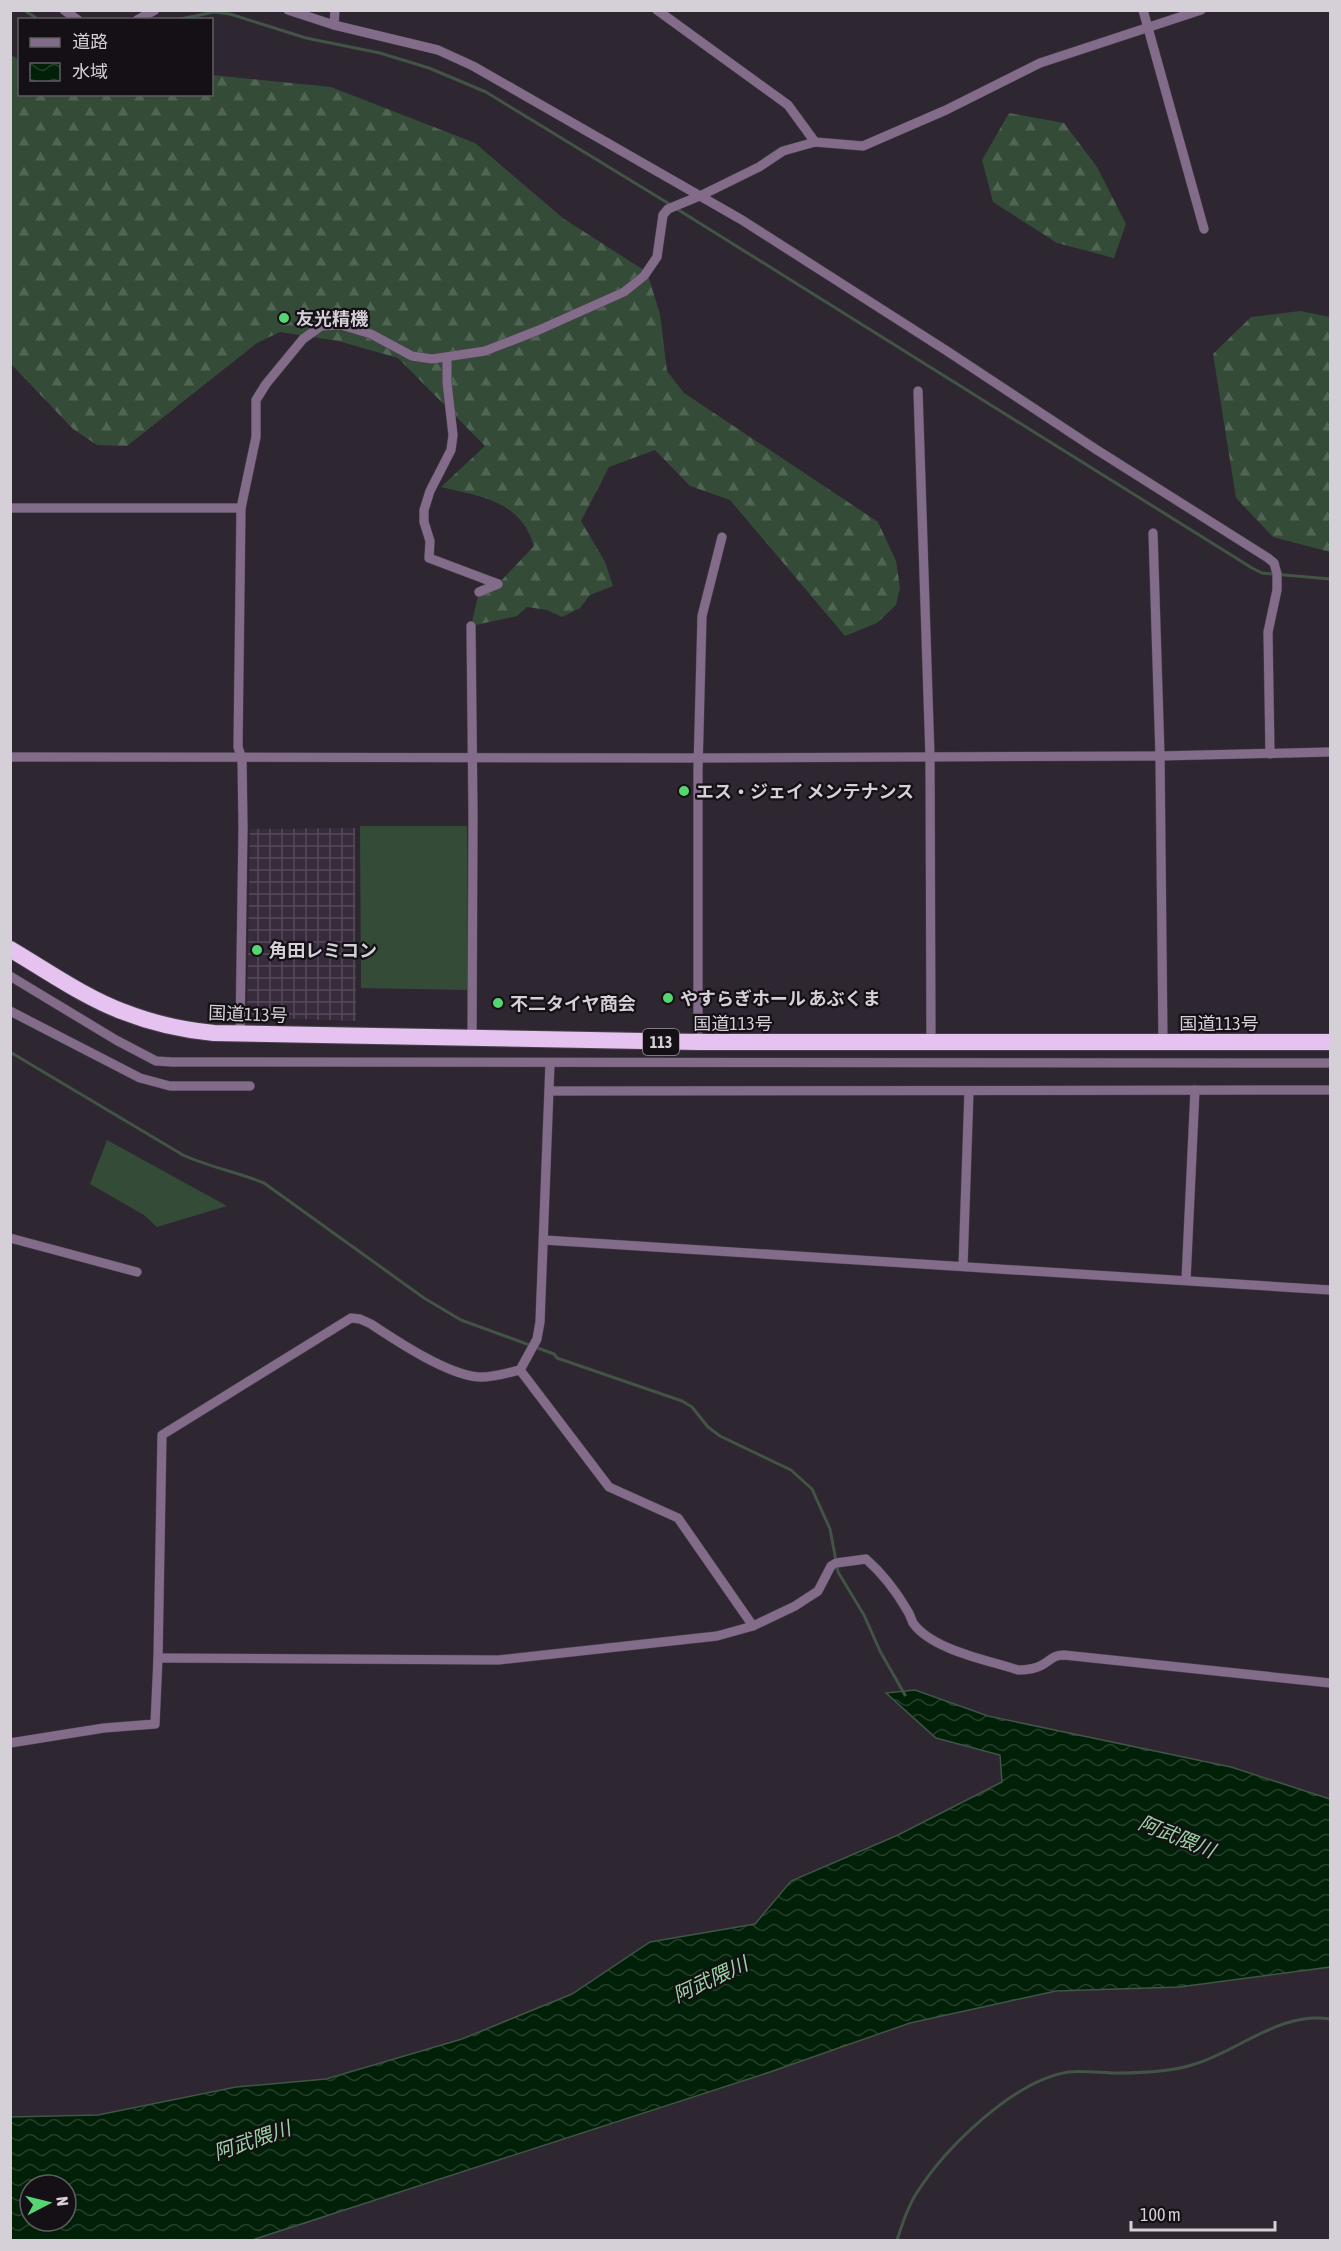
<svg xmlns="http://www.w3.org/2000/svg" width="1341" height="2251" font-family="'Asap Condensed','Noto Sans JP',sans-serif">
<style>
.industrial{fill:url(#industrial-grid)}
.grass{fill:#344c37}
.forest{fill:url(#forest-firs)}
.water{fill:url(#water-waves);stroke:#415446;stroke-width:1.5;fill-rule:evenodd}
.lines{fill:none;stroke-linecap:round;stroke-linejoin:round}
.stream{stroke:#415446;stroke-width:3}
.minor-casing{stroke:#49414c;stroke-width:10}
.trunk-casing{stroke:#49414c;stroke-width:18}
.minor{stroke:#836c8a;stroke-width:9}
.trunk{stroke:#e6c2f0;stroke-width:16}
.poi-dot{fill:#56d671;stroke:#141015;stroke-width:2}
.labels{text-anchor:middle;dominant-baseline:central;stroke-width:4.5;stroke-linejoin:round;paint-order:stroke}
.shield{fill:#141015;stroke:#9b969d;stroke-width:1.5}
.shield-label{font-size:16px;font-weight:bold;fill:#d5cfd7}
.poi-label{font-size:18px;font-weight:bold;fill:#d5cfd7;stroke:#141015;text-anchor:start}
.street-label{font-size:18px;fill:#d5cfd7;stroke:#141015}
.water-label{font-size:20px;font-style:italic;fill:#9cd4a3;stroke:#141015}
</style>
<defs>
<pattern id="industrial-grid" width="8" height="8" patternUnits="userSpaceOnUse" patternTransform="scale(1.5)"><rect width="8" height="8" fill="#382c3c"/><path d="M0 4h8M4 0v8" fill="none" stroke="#544a57"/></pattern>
<pattern id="forest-firs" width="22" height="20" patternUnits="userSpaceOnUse" patternTransform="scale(1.5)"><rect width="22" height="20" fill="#344c37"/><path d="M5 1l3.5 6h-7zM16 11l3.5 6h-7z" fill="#506553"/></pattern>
<pattern id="water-waves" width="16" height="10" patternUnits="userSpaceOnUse" patternTransform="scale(1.5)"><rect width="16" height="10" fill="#012008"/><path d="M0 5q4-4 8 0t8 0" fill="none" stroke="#253f2b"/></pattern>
</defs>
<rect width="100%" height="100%" fill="#2e2631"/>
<polygon class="industrial" points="355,828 356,1021 247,1017 250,829"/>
<g class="grass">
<polygon points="360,826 467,826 468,990 361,988"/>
<polygon points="107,1140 227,1206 157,1227 144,1215 90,1184"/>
</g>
<g class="forest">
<path d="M10,54L19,60L20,94H212V75L331,87L475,143L564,219L647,272L660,314L667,371L684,393L878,522L896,561L900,588L896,605L877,623L845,636L730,500L690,486L655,450L609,467L581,521L605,562L613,586L590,595L580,608L562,617L547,610L527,607L517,616L471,626L479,592L498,584L534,546C520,500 482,497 441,487L485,446L398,358L338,341L280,332L257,343L127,446L97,445L73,429L11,364Z"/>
<polygon points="1009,113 1064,123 1097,167 1126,224 1114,258 1057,243 993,202 982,160"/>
<polygon points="1300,311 1330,317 1330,552 1273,537 1236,498 1213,354 1251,317"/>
</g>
<path class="water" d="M915,1690L988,1716L1231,1767L1330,1799V1967L1179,1987L1056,1991L910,2023L770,2072L252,2240H11V2117L98,2115L236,2087L326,2079L462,2039L572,1994L650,1942L755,1924L791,1881L898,1835L1002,1782L1000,1755L936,1738L886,1693ZM30,2185H66V2221H30Z"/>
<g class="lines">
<g class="stream">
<polyline points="24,10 39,20"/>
<polyline points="176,20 214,12 230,14 306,38 380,53 429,68 486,92 671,205"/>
<polyline points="677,209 1252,568 1262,573 1330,579"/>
<path d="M10,1052L183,1155C209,1167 237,1172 264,1183L424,1298L461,1320L554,1354L557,1358L682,1401L692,1407L708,1427L720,1436L791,1470L812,1489L830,1529L838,1572L864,1615L880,1651L905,1695"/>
<path d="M897,2240C902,2225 907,2208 916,2194C945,2148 1013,2081 1068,2072C1084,2070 1102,2073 1118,2073C1143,2073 1171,2072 1195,2064C1240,2050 1281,2011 1330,2019"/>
</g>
<g class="minor-casing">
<g id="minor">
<polyline points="64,10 78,20"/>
<polyline points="288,10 334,25 438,50 473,66 742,220 947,351 1097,450 1268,558 1274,563 1277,574 1277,590 1268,632 1270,754"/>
<polyline points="657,10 788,105 815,142"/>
<polyline points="1143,10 1204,229"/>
<polyline points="137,20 155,10"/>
<polyline points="334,25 335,10"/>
<polyline points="447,358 447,382 453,435 451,450 430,491 424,510 424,522 430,541 429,558 498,584"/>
<polyline points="918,391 930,757 931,1043"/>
<polyline points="10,508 241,508"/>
<polyline points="1153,533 1160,756 1163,1043"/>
<polyline points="479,592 498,584"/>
<polyline points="471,626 473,815 472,1040"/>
<polyline points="10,757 699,758 1160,756 1330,752"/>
<polyline points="10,976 116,1040 156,1061 172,1062 1330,1063"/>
<polyline points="10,1011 140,1078 170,1086 250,1086"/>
<polyline points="240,1034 243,827 242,759 238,747 241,508 256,437 256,400 266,384 303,339 321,326 341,325 371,334 412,356 432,359 485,351 539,330 624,292 644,276 657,257 663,215 668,209 702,195 759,167 783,151 815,142 863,146 946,110 1040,63 1201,10"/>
<polyline points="698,1042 698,769 702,616 722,537"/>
<polyline points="550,1091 1330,1090"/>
<polyline points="10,1238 137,1272"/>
<polyline points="544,1240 1330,1290"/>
<polyline points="963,1266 969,1091"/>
<polyline points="1186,1280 1195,1090"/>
<polyline points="520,1370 609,1487 678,1518 753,1626"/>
<path d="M158,1658L498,1660L717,1636L753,1626L795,1606L818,1591L831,1566L836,1563L866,1559C883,1574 896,1591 907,1610C910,1614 911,1619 913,1623C932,1650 988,1660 1018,1670C1026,1670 1035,1669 1042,1665C1051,1660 1053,1655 1064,1655L1330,1683"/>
<path d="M10,1743L104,1728L155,1724L158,1658L162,1435L351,1318L360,1319L371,1324C398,1342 448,1375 479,1377C492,1378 507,1373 520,1370L537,1339L540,1322L550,1063"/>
</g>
</g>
<g class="trunk-casing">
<path id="trunk" d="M10,949C44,969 87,999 124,1012C152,1023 183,1030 214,1033L698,1042H1330"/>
</g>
<use href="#minor" class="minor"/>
<use href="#trunk" class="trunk"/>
</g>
<g class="poi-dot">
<circle cx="284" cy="318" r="6"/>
<circle cx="684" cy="791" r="6"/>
<circle cx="257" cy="950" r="6"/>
<circle cx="668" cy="998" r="6"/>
<circle cx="498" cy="1003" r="6"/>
</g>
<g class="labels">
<rect class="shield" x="643" y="1029" width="36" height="26" rx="4.5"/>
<g class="shield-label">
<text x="661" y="1042">113</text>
</g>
<g class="poi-label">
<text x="296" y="318">友光精機</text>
<text x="696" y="791">エス・ジェイ メンテナンス</text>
<text x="269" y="950">角田レミコン</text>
<text x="680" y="998">やすらぎホール あぶくま</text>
<text x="510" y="1003">不二タイヤ商会</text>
</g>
<g class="street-label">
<text transform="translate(248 1014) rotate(2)">国道113号</text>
<text x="733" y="1023">国道113号</text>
<text x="1219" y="1023">国道113号</text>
</g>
<g class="water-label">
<text transform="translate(1177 1836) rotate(22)">阿武隈川</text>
<text transform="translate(710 1979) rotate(-25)">阿武隈川</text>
<text transform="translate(252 2140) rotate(-19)">阿武隈川</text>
</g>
</g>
<rect width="1341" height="2251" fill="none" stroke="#d5cfd7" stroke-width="24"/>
<rect x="18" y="18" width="195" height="78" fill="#141015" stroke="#615c63" stroke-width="1.5"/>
<rect x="30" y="38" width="30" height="9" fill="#836c8a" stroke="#615c63" stroke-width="1.5"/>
<text x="72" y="48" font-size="18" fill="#d5cfd7">道路</text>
<rect x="30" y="63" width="30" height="18" fill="url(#water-waves)" stroke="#615c63" stroke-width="1.5"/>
<text x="72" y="78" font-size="18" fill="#d5cfd7">水域</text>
<g transform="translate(48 2203) rotate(83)"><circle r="28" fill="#141015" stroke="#615c63" stroke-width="1.5"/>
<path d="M0-4.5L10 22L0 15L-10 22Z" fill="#56d671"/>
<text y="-9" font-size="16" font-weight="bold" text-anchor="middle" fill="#d5cfd7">N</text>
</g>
<path d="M1131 2221v9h144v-9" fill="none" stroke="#d5cfd7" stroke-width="3"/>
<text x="1140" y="2221" font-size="18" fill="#d5cfd7" stroke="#141015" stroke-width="4.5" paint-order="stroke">100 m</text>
</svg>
